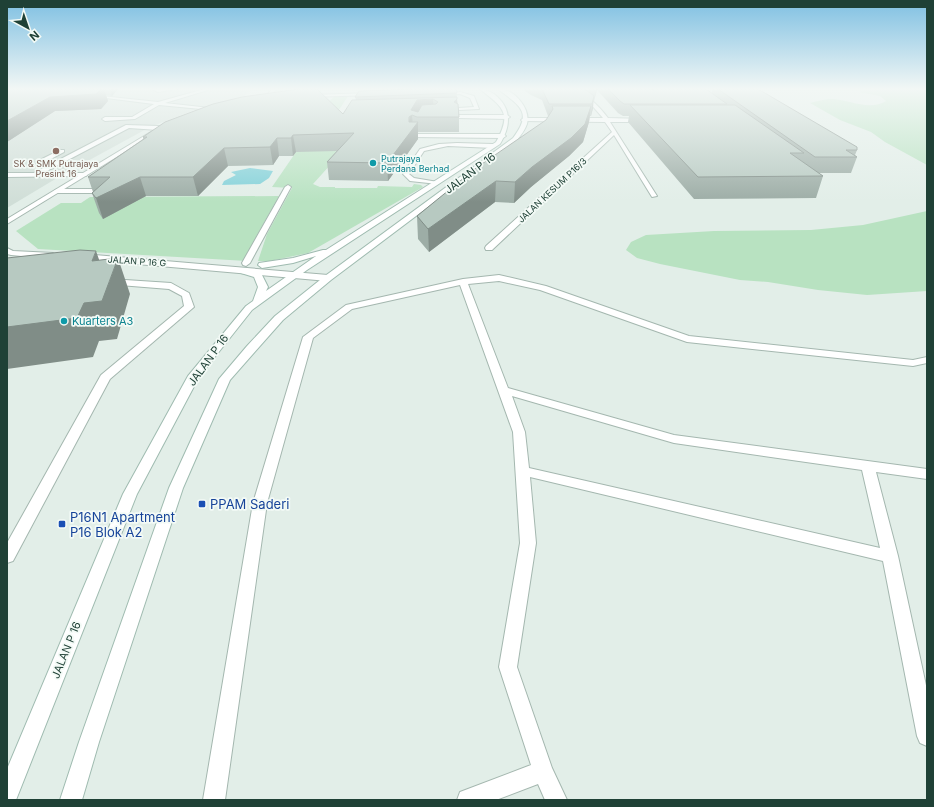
<svg xmlns="http://www.w3.org/2000/svg" width="934" height="807" font-family="Inter,sans-serif">
<style>
.built{fill:#d0ded7}
.green{fill:#b8e2c1}
.water{fill:#83d1d9}
.lines{fill:none;stroke-linecap:round;stroke-linejoin:round}
.lane-casing{stroke:#a4b7af;stroke-width:2}
.street-casing{stroke:#a4b7af;stroke-width:2}
.secondary-casing{stroke:#9fbbb0;stroke-width:2}
.lane{fill:#fff;fill-rule:evenodd}
.street{fill:#fff;fill-rule:evenodd}
.secondary{fill:#fff;fill-rule:evenodd}
.wall{fill:#9dada6}
.shaded-wall{fill:#808d87}
.building{fill:#b7c9c1;stroke:#808d87;fill-rule:evenodd}
.education-dot{fill:#8d6e63;stroke:#f3faf6;stroke-width:1.5}
.culture-dot{fill:#0f9aa8;stroke:#f3faf6;stroke-width:1.5}
.transit-dot{fill:#1a4fb4;stroke:#f3faf6;stroke-width:1.5}
.labels{text-anchor:middle;dominant-baseline:central;stroke-width:3.5;stroke-linejoin:round;paint-order:stroke}
.far-culture-label{font-size:9px;fill:#0d838f;stroke:#f3faf6;text-anchor:start}
.far-education-label{font-size:9px;fill:#785e54;stroke:#f3faf6}
.far-street-label{font-size:9px;fill:#1f4136;stroke:#f3faf6}
.street-label{font-size:11px;fill:#1f4136;stroke:#f3faf6}
.culture-label{font-size:11px;fill:#0d838f;stroke:#f3faf6;text-anchor:start}
.near-transit-label{font-size:13px;fill:#164399;stroke:#f3faf6;text-anchor:start}
</style>
<rect width="100%" height="100%" fill="#e2eee8"/>
<polygon class="built" points="7,89 254,89 244,96 200,108 150,127 62,175 7,208"/>
<g class="green">
<path d="M875,89H927V165L885,142L871,132L840,120L810,103C818,101 825,99 833,99C849,100 870,111 886,101L880,96L859,92Z"/>
<polygon points="335,96 348,96 335,116 350,143 313,184 320,187 335,187 335,188 377,188 378,186 412,187 414,184 421,185 423,187 308,253 270,261 258,261 267,234 292,188 272,187 296,152 323,107"/>
<polygon points="279,196 257,235 247,261 38,249 16,231 61,203 81,203 90,197"/>
<polygon points="927,211 927,291 867,295 818,290 768,282 740,280 660,264 637,258 626,250 631,242 646,235 714,231 811,230 863,225"/>
</g>
<polygon class="water" points="250,168 273,171 269,178 260,184 222,185 224,181 236,175 231,172"/>
<g class="lines">
<g class="lane-casing">
<g id="lane">
<polygon points="152,89 177,89 158,92"/>
<polygon points="205,89 211,89 165,103 210,108 212,110 159,105 135,119 105,121 102,119 105,117 132,117 154,104 90,96 92,95 158,102"/>
<polygon points="272,89 276,89 272,94 279,96 279,98 267,95"/>
<polygon points="460,92 474,96 479,109 440,111 442,109 474,107 470,98 460,94 440,95 438,94"/>
<polygon points="459,115 507,115 510,117 507,119 457,118 456,117"/>
<polygon points="126,125 159,126 174,133 171,135 158,130 129,128 43,173 84,173 87,175 86,176 7,177 7,173 34,173 47,166 36,164 36,162 60,150 64,150 64,152 45,162 53,163"/>
<polygon points="414,132 417,134 503,134 506,136 503,138 411,137 411,134"/>
<polygon points="457,143 493,144 496,146 493,148 448,146 424,151 409,174 414,178 438,182 438,184 410,181 403,174 420,149 439,144"/>
<polygon points="105,181 108,183 107,184 96,193 57,193 54,191 57,189 94,189"/>
<polygon points="288,185 291,187 250,263 246,266 243,265 242,263 285,187"/>
<path d="M499,275L546,286L689,336L913,360L927,357V363L913,366L687,342L540,290L499,281L468,284L508,388L674,435L927,469V479L876,472L898,556L927,690V746L920,743L917,736L883,561L530,477L536,543L517,667L552,768L567,800H545L538,784L496,800H457L460,792L531,765L499,667L520,543L513,432L460,285L352,309L313,338L267,503L225,800H203L253,503L303,337L346,305L463,279ZM512,396L674,443L862,470L880,548L529,468L525,432Z"/>
</g>
</g>
<g class="street-casing">
<g id="street">
<path d="M566,89C582,88 599,106 608,118L645,119L646,120L643,122H610L657,196L652,197L614,135L492,250H486L485,248L486,246L612,132L605,122L522,121L521,120L524,118H603L589,102Z"/>
<polygon points="372,93 374,95 309,97 307,96 309,95"/>
<polygon points="154,130 159,131 7,224 7,219"/>
<polygon points="7,248 13,251 53,253 57,256 53,259 11,255 7,254"/>
<polygon points="83,254 328,275 332,278 328,281 80,259 79,257 80,255"/>
<polygon points="110,279 171,283 189,293 194,307 110,379 13,561 7,563 7,543 101,375 184,306 182,296 169,289 107,284 105,282 107,280"/>
</g>
</g>
<g class="secondary-casing">
<g id="secondary">
<path d="M480,89C485,89 489,91 494,94C512,108 511,126 500,144L307,270L252,310L199,377L137,494L16,800H7V769L123,494L188,376L246,306L253,301L258,287L254,277L241,273L240,271L244,268L261,273L268,287L266,291L316,256L293,263L262,268L258,265L259,263L293,258L323,250H326L496,142C513,112 502,107 480,89Z"/>
<path d="M498,89C513,88 531,108 527,124C525,130 521,135 517,140L331,280L283,320L230,380L183,488L99,742L82,800H60L79,742L169,488L219,379L247,346L275,316L325,276L513,138C534,111 518,105 498,89Z"/>
</g>
</g>
<use href="#lane" class="lane"/>
<use href="#street" class="street"/>
<use href="#secondary" class="secondary"/>
</g>
<g class="wall">
<polygon points="7,89 118,89 112,96 106,95 108,101 101,109 55,111 7,142"/>
<polygon points="456,89 459,117 459,132 418,132 418,139 388,181 329,180 327,162 337,151 296,152 293,156 279,156 273,165 228,166 198,196 146,196 103,219 99,213 92,193 93,192 88,177 143,139 143,137 343,114 356,100 355,97"/>
<polygon points="522,89 706,89 712,93 712,89 758,89 857,150 855,155 857,157 851,173 819,173 823,176 816,198 694,199 628,122 629,116 623,116 618,113 597,90 594,101 593,100 593,108 591,116 590,116 589,122 583,142 569,156 531,187 514,203 495,202 429,252 418,239 417,216 546,120 549,116 548,116 542,100 531,95"/>
</g>
<g class="shaded-wall">
<polygon points="101,89 104,89 108,101 101,109 55,111 7,142 7,121 50,97"/>
<polygon points="110,89 118,89 112,96"/>
<polygon points="596,89 597,89 594,101"/>
<polygon points="594,96 593,108 591,116 592,104"/>
<polygon points="433,99 434,114 412,115 413,128 418,122 418,139 388,181 387,163 409,122 411,110 417,100"/>
<polygon points="457,99 458,114 454,102"/>
<polygon points="591,106 589,122 583,142 569,156 531,187 514,203 515,182 532,167"/>
<polygon points="293,135 296,152 293,156 291,138"/>
<polygon points="277,138 279,156 273,165 270,147"/>
<polygon points="224,148 228,166 198,196 193,177"/>
<polygon points="140,177 146,196 103,219 96,198"/>
<polygon points="496,181 495,202 429,252 428,229"/>
<polygon points="96,251 108,285 118,258 130,294 117,339 99,341 93,357 7,369 7,327 92,261"/>
</g>
<g class="building">
<polygon points="7,89 101,89 96,94 50,97 7,121"/>
<path d="M299,89H317L343,114L352,100L457,97V99L454,102L458,104L459,117H417L412,115L409,117V122H418L387,163L327,162L354,133L293,135L291,138H277L270,147L224,148L193,177H140L96,198L92,193L110,177H88L147,137H143L165,122L213,104L242,97ZM433,99L438,102L436,104L422,105L418,112L411,110L417,100Z"/>
<polygon points="411,89 456,89 457,93 355,97 359,91"/>
<polygon points="542,89 584,89 589,92 594,96 592,104 549,104"/>
<polygon points="608,89 651,89 654,90 654,89 706,89 727,104 624,104 620,101"/>
<polygon points="718,89 758,89 857,147 857,150 846,150 857,157 815,157"/>
<polygon points="630,105 735,105 804,153 790,153 823,176 698,177"/>
<polygon points="552,106 591,106 585,124 571,138 532,167 515,182 496,181 428,229 417,216 476,168 546,120 553,109"/>
<polygon points="80,250 96,251 92,261 118,258 102,301 84,303 77,318 7,327 7,258"/>
</g>
<linearGradient id="sky" x2="0" y2="1"><stop stop-color="#7fc0e2"/><stop offset="0.44" stop-color="#f2f7f5"/><stop offset="1" stop-color="#f2f7f5" stop-opacity="0"/></linearGradient>
<rect width="934" height="202" fill="url(#sky)"/>
<circle class="education-dot" cx="56" cy="151" r="4"/>
<g class="culture-dot">
<circle cx="373" cy="163" r="4"/>
<circle cx="64" cy="321" r="4"/>
</g>
<g class="transit-dot">
<rect x="198" y="500" width="8" height="8" rx="2"/>
<rect x="58" y="520" width="8" height="8" rx="2"/>
</g>
<g class="labels">
<g class="far-culture-label">
<text x="381" y="158">Putrajaya<tspan x="381" dy="10">Perdana Berhad</tspan></text>
</g>
<g class="far-education-label">
<text x="56" y="163">SK &amp; SMK Putrajaya<tspan x="56" dy="10">Presint 16</tspan></text>
</g>
<g class="far-street-label">
<text transform="translate(552 190) rotate(-43)">JALAN KESUM P16/3</text>
<text transform="translate(137 261) rotate(4)">JALAN P 16 G</text>
</g>
<g class="street-label">
<text transform="translate(470 173) rotate(-37)">JALAN P 16</text>
<text transform="translate(208 360) rotate(-54)">JALAN P 16</text>
<text transform="translate(66 650) rotate(-68)">JALAN P 16</text>
</g>
<g class="culture-label">
<text x="72" y="321">Kuarters A3</text>
</g>
<g class="near-transit-label">
<text x="210" y="504">PPAM Saderi</text>
<text x="70" y="517">P16N1 Apartment<tspan x="70" dy="15">P16 Blok A2</tspan></text>
</g>
</g>
<rect width="934" height="807" fill="none" stroke="#1f4136" stroke-width="16"/>
<g transform="translate(28 28) rotate(140)" stroke="#f3faf6" stroke-width="3" paint-order="stroke">
<path d="M0-3L7 15L0 10L-7 15Z" fill="#1f4136"/>
<text y="-6" font-size="11" font-weight="bold" text-anchor="middle" fill="#1f4136">N</text>
</g>
</svg>
